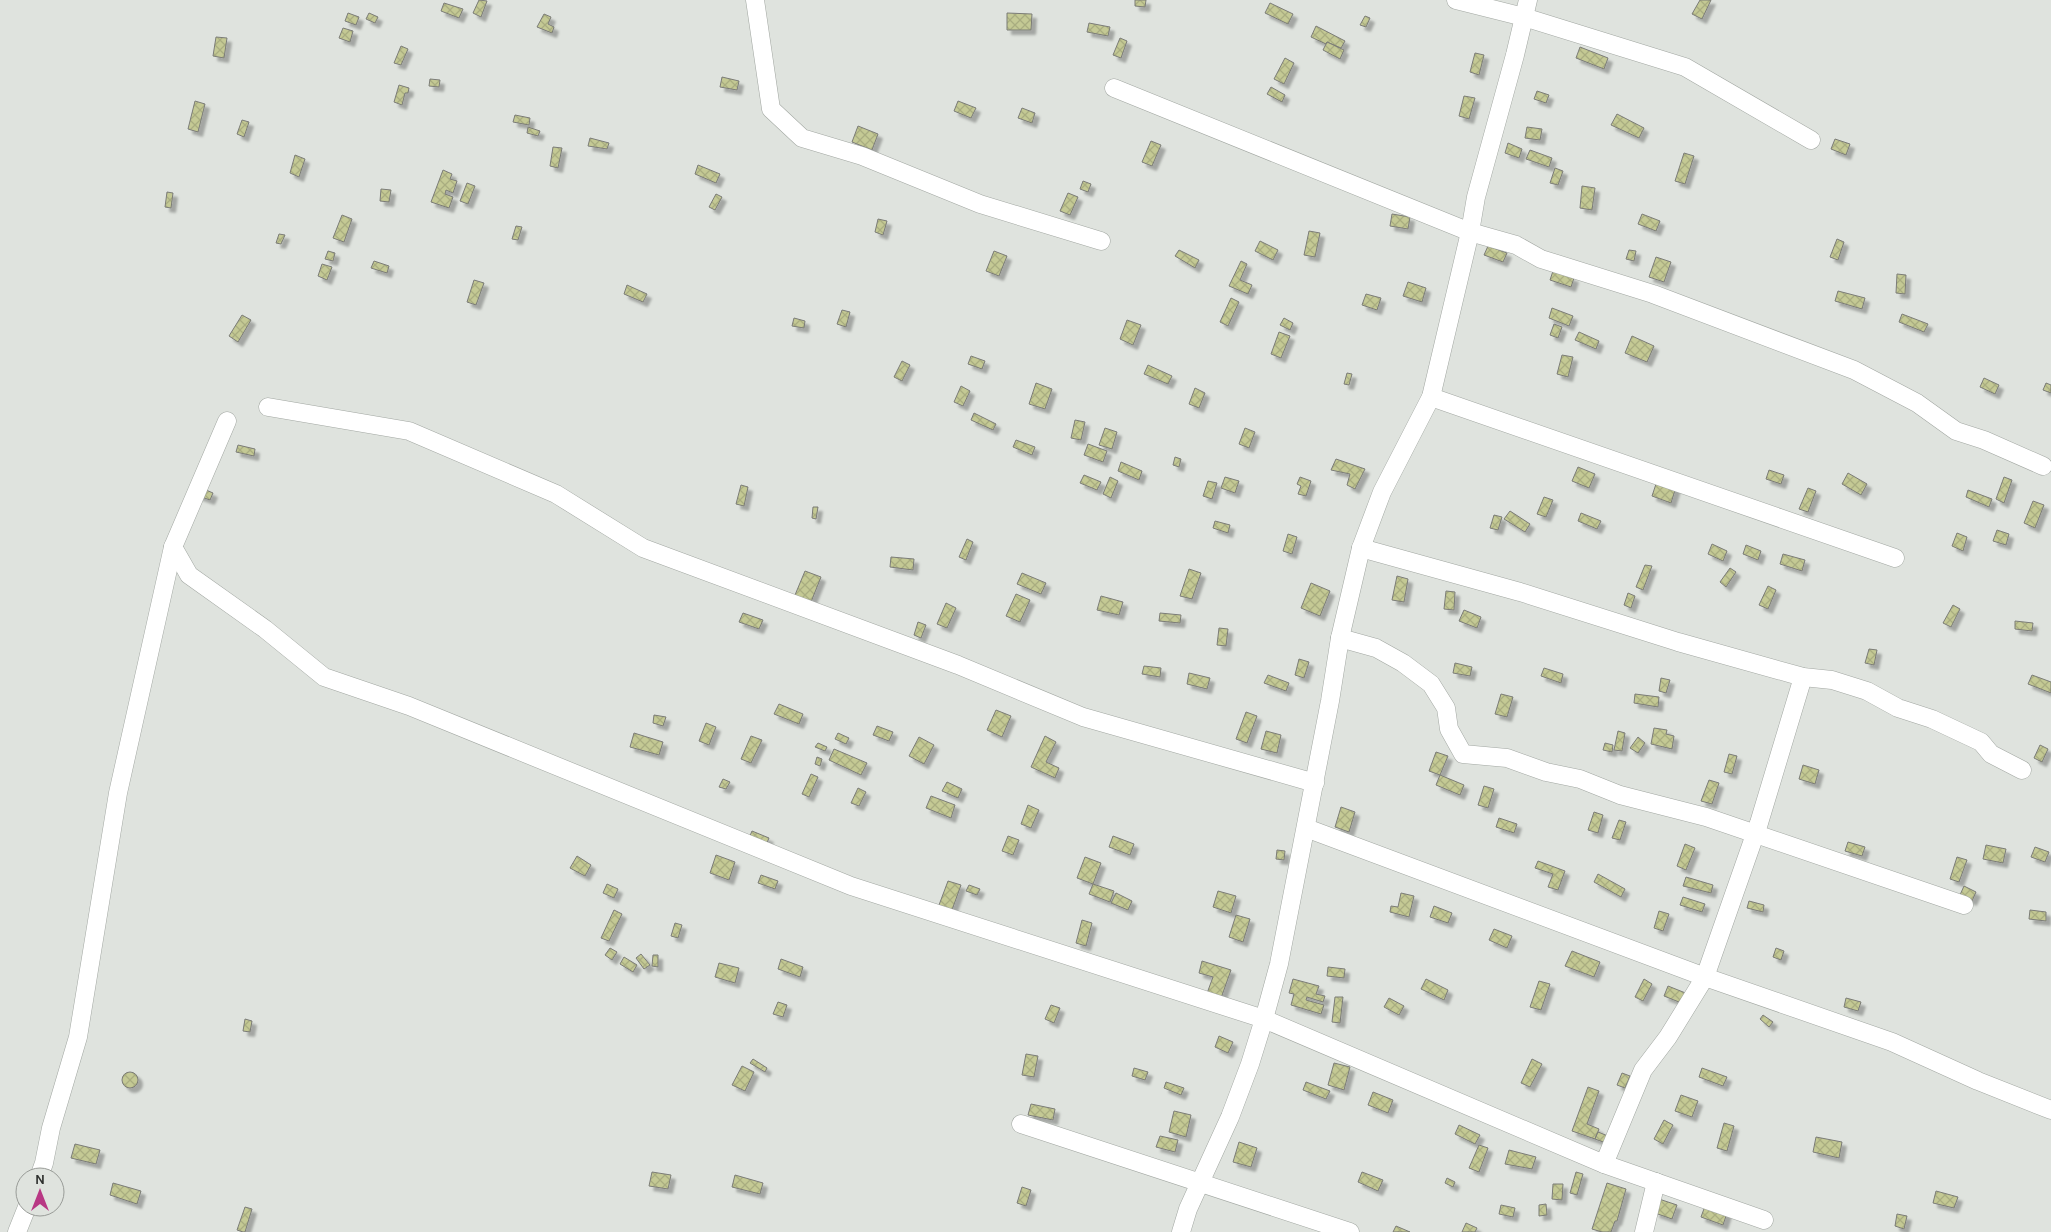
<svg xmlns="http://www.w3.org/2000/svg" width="2051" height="1232" font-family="Karla,sans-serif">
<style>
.building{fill:url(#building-cross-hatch);stroke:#7b7c77;filter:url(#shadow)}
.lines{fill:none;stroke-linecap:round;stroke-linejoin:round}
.minor-casing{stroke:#a2a7a2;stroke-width:19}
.minor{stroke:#fff;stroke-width:18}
</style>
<defs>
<pattern id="building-cross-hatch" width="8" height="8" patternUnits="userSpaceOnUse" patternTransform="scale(1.25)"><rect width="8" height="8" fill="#c4c994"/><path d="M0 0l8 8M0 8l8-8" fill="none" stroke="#a9ad80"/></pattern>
<filter id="shadow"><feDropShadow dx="4.5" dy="4.5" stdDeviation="1" flood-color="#0004"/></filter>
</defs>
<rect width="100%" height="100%" fill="#dfe3de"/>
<g class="building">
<polygon points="479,0 487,1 481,17 473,13"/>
<polygon points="1135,0 1146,0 1145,7 1135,6"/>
<polygon points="1700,0 1711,0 1702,19 1692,14"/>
<polygon points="444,3 463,9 459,18 441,11"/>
<polygon points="1270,3 1293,14 1288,24 1265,13"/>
<polygon points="348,13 359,17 356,25 345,21"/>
<polygon points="369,13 378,17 375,23 366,19"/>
<polygon points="1007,13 1032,14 1031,30 1007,30"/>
<polygon points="544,14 551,17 548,24 554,27 552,33 537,27"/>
<polygon points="1365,16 1370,18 1366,27 1360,25"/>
<polygon points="1089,23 1110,27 1108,36 1087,32"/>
<polygon points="1316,26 1345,41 1341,48 1327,42 1326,44 1311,37"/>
<polygon points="343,28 353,31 350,42 339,38"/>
<polygon points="216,37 227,38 224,58 213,56"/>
<polygon points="1120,38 1127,41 1121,58 1113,55"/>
<polygon points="1327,42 1344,50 1340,59 1323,50"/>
<polygon points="401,46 408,49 401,65 394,63"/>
<polygon points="1580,47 1608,58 1604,69 1576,58"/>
<polygon points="1475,53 1484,55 1479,75 1470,72"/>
<polygon points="1285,58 1294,63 1284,84 1274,79"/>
<polygon points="722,77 739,81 737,90 720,87"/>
<polygon points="430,79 440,80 439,87 429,86"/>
<polygon points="399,85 409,88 408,93 405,93 402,105 394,102"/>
<polygon points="1271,87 1285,95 1282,102 1267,94"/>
<polygon points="1537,91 1549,95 1546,103 1534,99"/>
<polygon points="1464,96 1475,98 1469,119 1459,116"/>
<polygon points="195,101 205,104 198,132 188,129"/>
<polygon points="958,101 976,108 971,118 954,111"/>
<polygon points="1022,108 1035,113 1032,123 1018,118"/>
<polygon points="1617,114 1644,128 1639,138 1611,125"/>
<polygon points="515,115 530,118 529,125 513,122"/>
<polygon points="242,120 249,122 244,137 237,134"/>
<polygon points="858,126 878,134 872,150 852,142"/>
<polygon points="528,127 540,131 538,136 527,133"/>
<polygon points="1527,127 1542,129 1540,140 1525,138"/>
<polygon points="590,138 609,143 607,149 588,146"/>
<polygon points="1835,139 1850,144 1846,155 1831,149"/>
<polygon points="1151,141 1161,145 1152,166 1142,162"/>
<polygon points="1508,143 1522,149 1519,158 1505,153"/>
<polygon points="553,147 562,148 558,168 550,166"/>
<polygon points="1530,150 1552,158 1549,167 1526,159"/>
<polygon points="1684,153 1694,156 1685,184 1675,181"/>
<polygon points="295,155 305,159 299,177 290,173"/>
<polygon points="698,165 720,174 716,183 695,174"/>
<polygon points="1555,168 1563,171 1558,185 1550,183"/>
<polygon points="443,170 452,174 450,179 457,181 453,193 446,190 445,194 453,197 449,208 431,202"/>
<polygon points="1083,181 1091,184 1088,192 1080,189"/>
<polygon points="467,183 475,186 468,204 460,201"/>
<polygon points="1582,186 1595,188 1592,210 1580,208"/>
<polygon points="381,189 391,190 389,202 380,201"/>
<polygon points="167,192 173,193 171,208 165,207"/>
<polygon points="1068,193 1078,197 1070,215 1060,211"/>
<polygon points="716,194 722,197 715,210 709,207"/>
<polygon points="1392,214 1410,217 1408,229 1390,226"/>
<polygon points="1642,214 1660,221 1656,231 1638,224"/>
<polygon points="342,215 352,219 344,242 333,238"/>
<polygon points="878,219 887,221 883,235 875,232"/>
<polygon points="516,226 522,227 518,240 512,239"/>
<polygon points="1309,231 1320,233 1315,257 1304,255"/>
<polygon points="279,234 285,235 281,244 276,243"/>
<polygon points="1837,239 1844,242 1838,260 1830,257"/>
<polygon points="1260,241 1278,250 1273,260 1255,251"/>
<polygon points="1488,246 1507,253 1503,262 1484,255"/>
<polygon points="1179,250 1199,260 1195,268 1175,256"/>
<polygon points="1629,250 1636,251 1634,261 1626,259"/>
<polygon points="328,251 335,253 333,261 325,259"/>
<polygon points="994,251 1007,256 999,276 986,271"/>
<polygon points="1656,257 1671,262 1664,282 1649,277"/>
<polygon points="374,261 389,266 387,273 371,268"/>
<polygon points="1241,261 1247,264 1240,280 1252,285 1248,294 1229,286"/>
<polygon points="322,264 332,267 327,280 318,276"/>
<polygon points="1553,271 1574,278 1571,287 1550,280"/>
<polygon points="1897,274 1906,275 1905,294 1896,293"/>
<polygon points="474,280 484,283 476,305 467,302"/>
<polygon points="1408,282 1426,288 1422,302 1403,296"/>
<polygon points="627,285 647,294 643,302 624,294"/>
<polygon points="1838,291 1865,298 1862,309 1835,301"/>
<polygon points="1366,294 1381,298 1377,310 1362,305"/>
<polygon points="1231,298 1239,302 1228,326 1220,322"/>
<polygon points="1552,308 1573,316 1569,326 1549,318"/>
<polygon points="842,310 850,312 846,327 837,324"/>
<polygon points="1902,314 1928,324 1924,332 1899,322"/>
<polygon points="242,315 251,320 238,342 229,336"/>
<polygon points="794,318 805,321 804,328 792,326"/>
<polygon points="1284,318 1293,323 1290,330 1280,325"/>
<polygon points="1127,320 1141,325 1133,345 1120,339"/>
<polygon points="1554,324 1562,327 1558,338 1550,335"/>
<polygon points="1279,332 1290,336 1281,358 1271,354"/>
<polygon points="1579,332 1599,341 1596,349 1575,340"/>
<polygon points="1632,336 1654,346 1647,362 1625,353"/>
<polygon points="1562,355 1573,357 1568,377 1557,374"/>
<polygon points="971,356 985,361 982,369 968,364"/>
<polygon points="902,361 910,365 902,381 894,377"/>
<polygon points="1148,365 1172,376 1168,384 1144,374"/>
<polygon points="1347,373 1352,374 1349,385 1344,384"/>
<polygon points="1984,378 1999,385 1995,394 1980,387"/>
<polygon points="1036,383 1052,389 1045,409 1029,404"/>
<polygon points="2046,383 2051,385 2051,393 2043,390"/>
<polygon points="961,386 970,391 963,406 954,402"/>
<polygon points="1195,388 1205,393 1199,408 1189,404"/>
<polygon points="974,413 996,424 993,430 971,420"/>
<polygon points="1075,420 1085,422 1081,440 1071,438"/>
<polygon points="1105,428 1117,432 1112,449 1099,445"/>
<polygon points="1245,428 1255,432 1249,448 1239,444"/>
<polygon points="1016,440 1035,447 1032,455 1013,447"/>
<polygon points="1088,444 1107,451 1103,462 1084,455"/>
<polygon points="238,445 255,449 254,456 236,452"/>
<polygon points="1175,457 1181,459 1179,467 1173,465"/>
<polygon points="1336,459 1365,469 1355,489 1347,485 1350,474 1331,470"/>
<polygon points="1121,462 1142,471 1139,480 1118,471"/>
<polygon points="1578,467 1595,474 1589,488 1572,481"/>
<polygon points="1769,470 1784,475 1781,484 1766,479"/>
<polygon points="1848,473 1867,484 1861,495 1842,484"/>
<polygon points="1084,475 1101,482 1097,490 1080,483"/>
<polygon points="1110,477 1118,481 1111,498 1103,494"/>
<polygon points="1225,477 1239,481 1235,493 1221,488"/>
<polygon points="1300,477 1311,481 1306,496 1298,494 1301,486 1297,484"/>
<polygon points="2004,477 2012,480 2004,503 1996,499"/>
<polygon points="1208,481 1217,483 1212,499 1203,496"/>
<polygon points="1657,481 1676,487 1671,503 1652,496"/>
<polygon points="741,485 748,487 744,506 736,504"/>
<polygon points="199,487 213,493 210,500 196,495"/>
<polygon points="1808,488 1816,491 1808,512 1799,509"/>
<polygon points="1968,490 1992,499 1989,507 1966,497"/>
<polygon points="1544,497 1553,500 1546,517 1537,514"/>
<polygon points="2033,501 2044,505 2035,528 2024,523"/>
<polygon points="813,507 818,507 816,519 812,518"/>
<polygon points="1510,511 1530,524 1525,532 1504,519"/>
<polygon points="1581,513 1601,521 1597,529 1578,521"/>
<polygon points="1494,515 1502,517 1498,530 1490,528"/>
<polygon points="1215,521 1230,525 1228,533 1213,528"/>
<polygon points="1997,530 2009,534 2006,545 1993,541"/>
<polygon points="1957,533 1967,537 1963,551 1952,546"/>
<polygon points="1288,534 1297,537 1292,554 1283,551"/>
<polygon points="967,539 973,542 966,560 959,557"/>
<polygon points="1712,544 1727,551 1723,561 1708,554"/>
<polygon points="1746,545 1761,551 1758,560 1743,554"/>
<polygon points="1783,554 1805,560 1802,571 1780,564"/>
<polygon points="891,557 914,559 913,570 890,567"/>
<polygon points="1645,565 1652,566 1643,590 1636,587"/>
<polygon points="1730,568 1736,572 1726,587 1720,582"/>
<polygon points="1189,569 1201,573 1192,599 1180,596"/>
<polygon points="805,571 821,577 811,602 795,595"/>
<polygon points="1022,573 1046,583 1041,594 1017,584"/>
<polygon points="1397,576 1408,579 1404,602 1392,600"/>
<polygon points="1311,583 1330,591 1320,616 1301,608"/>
<polygon points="1768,586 1776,590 1768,609 1759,605"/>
<polygon points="1446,591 1455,592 1454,610 1444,609"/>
<polygon points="1628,593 1635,596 1631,608 1624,605"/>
<polygon points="1016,594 1030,600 1020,622 1006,616"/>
<polygon points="1101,596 1123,602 1119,615 1097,610"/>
<polygon points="946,603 956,608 947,628 937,624"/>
<polygon points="1953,605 1960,609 1951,627 1943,623"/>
<polygon points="1464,610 1481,617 1477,628 1459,621"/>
<polygon points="743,613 763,620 759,629 739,622"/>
<polygon points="1160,613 1181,615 1180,623 1159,621"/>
<polygon points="2015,621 2033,623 2032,631 2015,629"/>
<polygon points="918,622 926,625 921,638 914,635"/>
<polygon points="1219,628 1228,629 1226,646 1217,645"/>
<polygon points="1869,649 1877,650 1874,665 1865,663"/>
<polygon points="1299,659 1309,662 1304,678 1295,675"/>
<polygon points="1455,663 1472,667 1470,676 1453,673"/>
<polygon points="1144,666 1161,668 1160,677 1142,674"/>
<polygon points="1544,668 1563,674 1561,683 1541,676"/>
<polygon points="1189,673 1210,678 1207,689 1187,684"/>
<polygon points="1268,675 1289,683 1286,691 1264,683"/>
<polygon points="2032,675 2051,682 2051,693 2028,684"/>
<polygon points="1661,678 1670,680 1666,693 1659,691"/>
<polygon points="1501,694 1513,697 1507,717 1495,714"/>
<polygon points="1635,694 1659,697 1658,707 1634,703"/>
<polygon points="779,704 803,714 799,724 774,714"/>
<polygon points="996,710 1011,716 1002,737 987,730"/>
<polygon points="1246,712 1257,716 1247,743 1236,739"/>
<polygon points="654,715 666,717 663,726 653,723"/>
<polygon points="706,723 716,727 709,745 699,741"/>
<polygon points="877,726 893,732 889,741 873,735"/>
<polygon points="1654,728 1667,730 1666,734 1674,736 1672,749 1651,744"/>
<polygon points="1266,731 1281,735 1277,753 1261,749"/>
<polygon points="1618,731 1625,733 1622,751 1614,750"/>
<polygon points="634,733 663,742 659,755 630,747"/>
<polygon points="838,733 849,738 846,744 835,739"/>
<polygon points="751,736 762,740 751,763 741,759"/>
<polygon points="1045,736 1056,742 1046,762 1059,768 1055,778 1031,767"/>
<polygon points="919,737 934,745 924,764 909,756"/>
<polygon points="1638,737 1645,743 1638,753 1630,748"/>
<polygon points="818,743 827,747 825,751 815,747"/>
<polygon points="1605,743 1613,745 1612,752 1603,750"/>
<polygon points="2040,745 2048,749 2042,762 2034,758"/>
<polygon points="834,749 867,763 861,775 829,760"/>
<polygon points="1436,752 1448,756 1440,775 1429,771"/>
<polygon points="1729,754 1737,756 1732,774 1724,772"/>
<polygon points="817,757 822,759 820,766 815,764"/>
<polygon points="1803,765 1819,770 1815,784 1799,779"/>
<polygon points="811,774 818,777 809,797 802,794"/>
<polygon points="1440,775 1464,785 1460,795 1436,785"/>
<polygon points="723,779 730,782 726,789 719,787"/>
<polygon points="1709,780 1719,783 1712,804 1701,801"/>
<polygon points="947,782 962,789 958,798 942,791"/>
<polygon points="1484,786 1494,789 1488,808 1478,805"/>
<polygon points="858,788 866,792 859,806 851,803"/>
<polygon points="931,796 955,805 951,818 926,808"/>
<polygon points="1028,805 1039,810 1031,828 1021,824"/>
<polygon points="1341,807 1355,812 1349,832 1335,827"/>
<polygon points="1594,812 1603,815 1598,833 1588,830"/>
<polygon points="1499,818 1517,824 1514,833 1496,827"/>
<polygon points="1619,820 1626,822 1620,840 1612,838"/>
<polygon points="752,831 769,838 766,845 749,838"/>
<polygon points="1008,836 1019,840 1013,855 1002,851"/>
<polygon points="1113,836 1134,844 1130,855 1109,847"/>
<polygon points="1848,842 1865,847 1862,856 1845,851"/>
<polygon points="1685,844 1695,848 1686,870 1677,866"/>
<polygon points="1986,845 2006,849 2003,863 1983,859"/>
<polygon points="2035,847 2049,852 2045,862 2031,857"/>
<polygon points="1277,850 1285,851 1284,860 1276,859"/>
<polygon points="716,855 735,862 729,880 710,873"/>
<polygon points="577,856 591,865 585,876 570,868"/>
<polygon points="1085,857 1101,863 1093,884 1077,878"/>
<polygon points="1957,857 1967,860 1959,882 1950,879"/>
<polygon points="1538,861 1565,871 1558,890 1548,887 1553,874 1535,868"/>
<polygon points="1598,874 1625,889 1621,897 1594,882"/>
<polygon points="761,875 778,881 775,889 758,883"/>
<polygon points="1686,877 1713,885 1711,893 1683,886"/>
<polygon points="948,881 961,885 952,910 939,905"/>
<polygon points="607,884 618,889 614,898 603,893"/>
<polygon points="1093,884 1114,891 1110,902 1089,894"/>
<polygon points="969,885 980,889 977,895 966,891"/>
<polygon points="1964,886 1976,892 1972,901 1960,895"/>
<polygon points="1218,891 1236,896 1231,913 1213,907"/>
<polygon points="1116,893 1132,901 1128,910 1111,903"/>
<polygon points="1401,893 1414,896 1409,917 1390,912 1391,906 1398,907"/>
<polygon points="1683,897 1705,904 1702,912 1680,905"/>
<polygon points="1749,901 1764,905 1763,912 1747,908"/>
<polygon points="1434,906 1452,913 1448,923 1430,917"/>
<polygon points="614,910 622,914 609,941 601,938"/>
<polygon points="2030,910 2046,912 2046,921 2029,919"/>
<polygon points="1659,911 1669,914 1663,931 1654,928"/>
<polygon points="1236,915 1250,919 1243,942 1229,937"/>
<polygon points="1082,920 1092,923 1086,946 1076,943"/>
<polygon points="675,923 682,925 678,938 671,936"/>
<polygon points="1494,929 1512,936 1507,948 1489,940"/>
<polygon points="610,948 617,952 612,960 605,955"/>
<polygon points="1776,948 1784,951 1781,960 1773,957"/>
<polygon points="1572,951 1600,962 1594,977 1565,966"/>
<polygon points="641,954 650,965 644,969 636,958"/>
<polygon points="653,955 658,955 658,967 652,966"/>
<polygon points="624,957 637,965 633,972 620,964"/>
<polygon points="781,959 803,967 800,977 778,969"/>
<polygon points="1202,961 1231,970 1220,1001 1206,996 1213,977 1199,973"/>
<polygon points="719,963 739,968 735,983 715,977"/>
<polygon points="1328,967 1345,969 1344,978 1327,976"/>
<polygon points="1293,979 1319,986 1316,994 1325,996 1323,1002 1307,997 1306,1000 1324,1005 1321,1014 1291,1005 1294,994 1289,993"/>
<polygon points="1426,979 1448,990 1444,1000 1421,989"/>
<polygon points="1644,979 1652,984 1643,1001 1635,997"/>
<polygon points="1539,981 1550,984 1541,1010 1530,1007"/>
<polygon points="1668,986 1688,994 1684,1004 1664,996"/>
<polygon points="1335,997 1343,997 1340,1023 1332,1022"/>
<polygon points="1389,998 1404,1006 1399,1015 1384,1007"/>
<polygon points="1846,998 1861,1002 1858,1011 1844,1007"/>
<polygon points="778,1002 787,1005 783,1017 773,1014"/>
<polygon points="1051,1005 1060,1008 1054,1023 1045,1019"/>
<polygon points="1763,1015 1773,1022 1769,1027 1760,1019"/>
<polygon points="245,1019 252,1021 250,1032 243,1031"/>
<polygon points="1219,1036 1233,1042 1228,1053 1215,1047"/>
<polygon points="1026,1054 1038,1056 1034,1077 1022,1075"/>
<polygon points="753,1059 767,1068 765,1072 750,1063"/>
<polygon points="1532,1059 1542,1064 1530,1087 1521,1083"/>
<polygon points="1334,1063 1350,1067 1344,1090 1328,1085"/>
<polygon points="742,1066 754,1072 745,1091 732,1085"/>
<polygon points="1134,1068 1148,1072 1145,1080 1132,1076"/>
<polygon points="1702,1068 1727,1077 1723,1086 1699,1077"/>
<circle cx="130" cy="1080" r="8"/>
<polygon points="1622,1073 1630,1076 1625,1088 1617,1085"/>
<polygon points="1166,1082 1184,1088 1181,1095 1164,1088"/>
<polygon points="1306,1082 1330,1091 1326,1099 1303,1090"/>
<polygon points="1588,1087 1599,1091 1587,1124 1599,1129 1595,1139 1572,1131"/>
<polygon points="1373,1092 1393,1100 1388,1113 1368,1105"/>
<polygon points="1681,1095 1698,1101 1692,1117 1675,1111"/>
<polygon points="1031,1104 1055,1109 1053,1120 1028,1115"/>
<polygon points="1174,1111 1191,1115 1186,1137 1169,1132"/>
<polygon points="1664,1120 1673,1125 1663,1144 1654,1139"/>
<polygon points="1724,1123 1734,1126 1727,1151 1717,1148"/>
<polygon points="1459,1125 1480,1135 1475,1144 1455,1134"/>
<polygon points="1598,1132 1608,1136 1606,1143 1595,1139"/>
<polygon points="1160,1136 1178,1140 1175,1152 1156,1147"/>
<polygon points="1816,1137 1842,1142 1839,1158 1813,1152"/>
<polygon points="1239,1142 1257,1148 1251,1167 1233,1162"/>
<polygon points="75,1144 100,1150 96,1164 71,1158"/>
<polygon points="1479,1145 1488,1148 1479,1172 1469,1168"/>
<polygon points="1509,1150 1536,1157 1532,1169 1505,1164"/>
<polygon points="652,1172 671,1175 668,1189 649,1186"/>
<polygon points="1362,1172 1383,1180 1378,1191 1358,1182"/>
<polygon points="1576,1172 1583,1174 1577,1195 1570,1193"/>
<polygon points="735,1175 763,1183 760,1194 732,1187"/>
<polygon points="1447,1178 1455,1182 1453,1187 1445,1183"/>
<polygon points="113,1183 141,1191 137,1204 110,1195"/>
<polygon points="1607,1183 1626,1189 1617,1221 1615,1221 1611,1232 1602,1232 1592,1229"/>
<polygon points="1553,1184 1563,1184 1562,1200 1552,1199"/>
<polygon points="1022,1187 1031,1190 1026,1206 1017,1203"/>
<polygon points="1936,1191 1958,1197 1954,1208 1933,1203"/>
<polygon points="1659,1199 1677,1205 1672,1219 1655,1213"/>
<polygon points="1546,1204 1547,1215 1539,1216 1539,1205"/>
<polygon points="1501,1205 1515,1208 1513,1217 1499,1214"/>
<polygon points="1705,1206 1727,1213 1723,1225 1701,1217"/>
<polygon points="245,1207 252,1209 245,1232 243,1232 237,1230"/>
<polygon points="1897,1214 1907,1216 1904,1229 1895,1226"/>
<polygon points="1466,1223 1477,1228 1475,1232 1462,1232"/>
<polygon points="1396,1226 1410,1232 1393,1232"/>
</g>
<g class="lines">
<g class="minor-casing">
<g id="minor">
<polyline points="755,0 771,109 802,138 862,156 980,204 1101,241"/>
<polyline points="1456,0 1524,17 1685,67 1811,140"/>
<polyline points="1114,88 1470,232 1516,245 1541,259 1653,294 1854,370 1917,403 1956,431 1984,440 2043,466"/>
<polyline points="1431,397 1895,558"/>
<polyline points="268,407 409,431 556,494 643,548 958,665 1083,717 1315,783"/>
<polyline points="173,547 189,575 265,629 324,677 409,706 851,886 1264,1019 1604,1164 1764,1220"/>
<polyline points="1361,548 1520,592 1678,642 1803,677 1832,680 1867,691 1898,708 1932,719 1981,742 1991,754 2022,770"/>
<polyline points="1340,638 1376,648 1403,663 1431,684 1446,708 1449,729 1463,754 1507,758 1546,772 1580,779 1620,795 1706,817 1964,905"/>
<polyline points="1306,828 1705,977 1892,1042 1978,1081 2051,1110"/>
<polyline points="1021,1124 1350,1232"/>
<polyline points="1604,1164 1643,1070 1668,1037 1705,977 1759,823 1803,677"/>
<polyline points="39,1177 44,1163 51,1128 78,1037 118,793 173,547 227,421"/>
<polyline points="17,1232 27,1207"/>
<polyline points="1181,1232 1188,1209 1230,1117 1250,1064 1264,1019 1279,964 1330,701 1340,638 1361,548 1382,492 1431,397 1470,232 1476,197 1515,55 1528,0"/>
<polyline points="1644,1232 1656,1182"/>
</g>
</g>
<use href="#minor" class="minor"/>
</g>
<g transform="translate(40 1192)"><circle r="24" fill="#dfe3de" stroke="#999c98"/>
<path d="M0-4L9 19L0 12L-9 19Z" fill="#b83884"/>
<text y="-8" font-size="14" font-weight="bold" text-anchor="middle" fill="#2f312f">N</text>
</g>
</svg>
